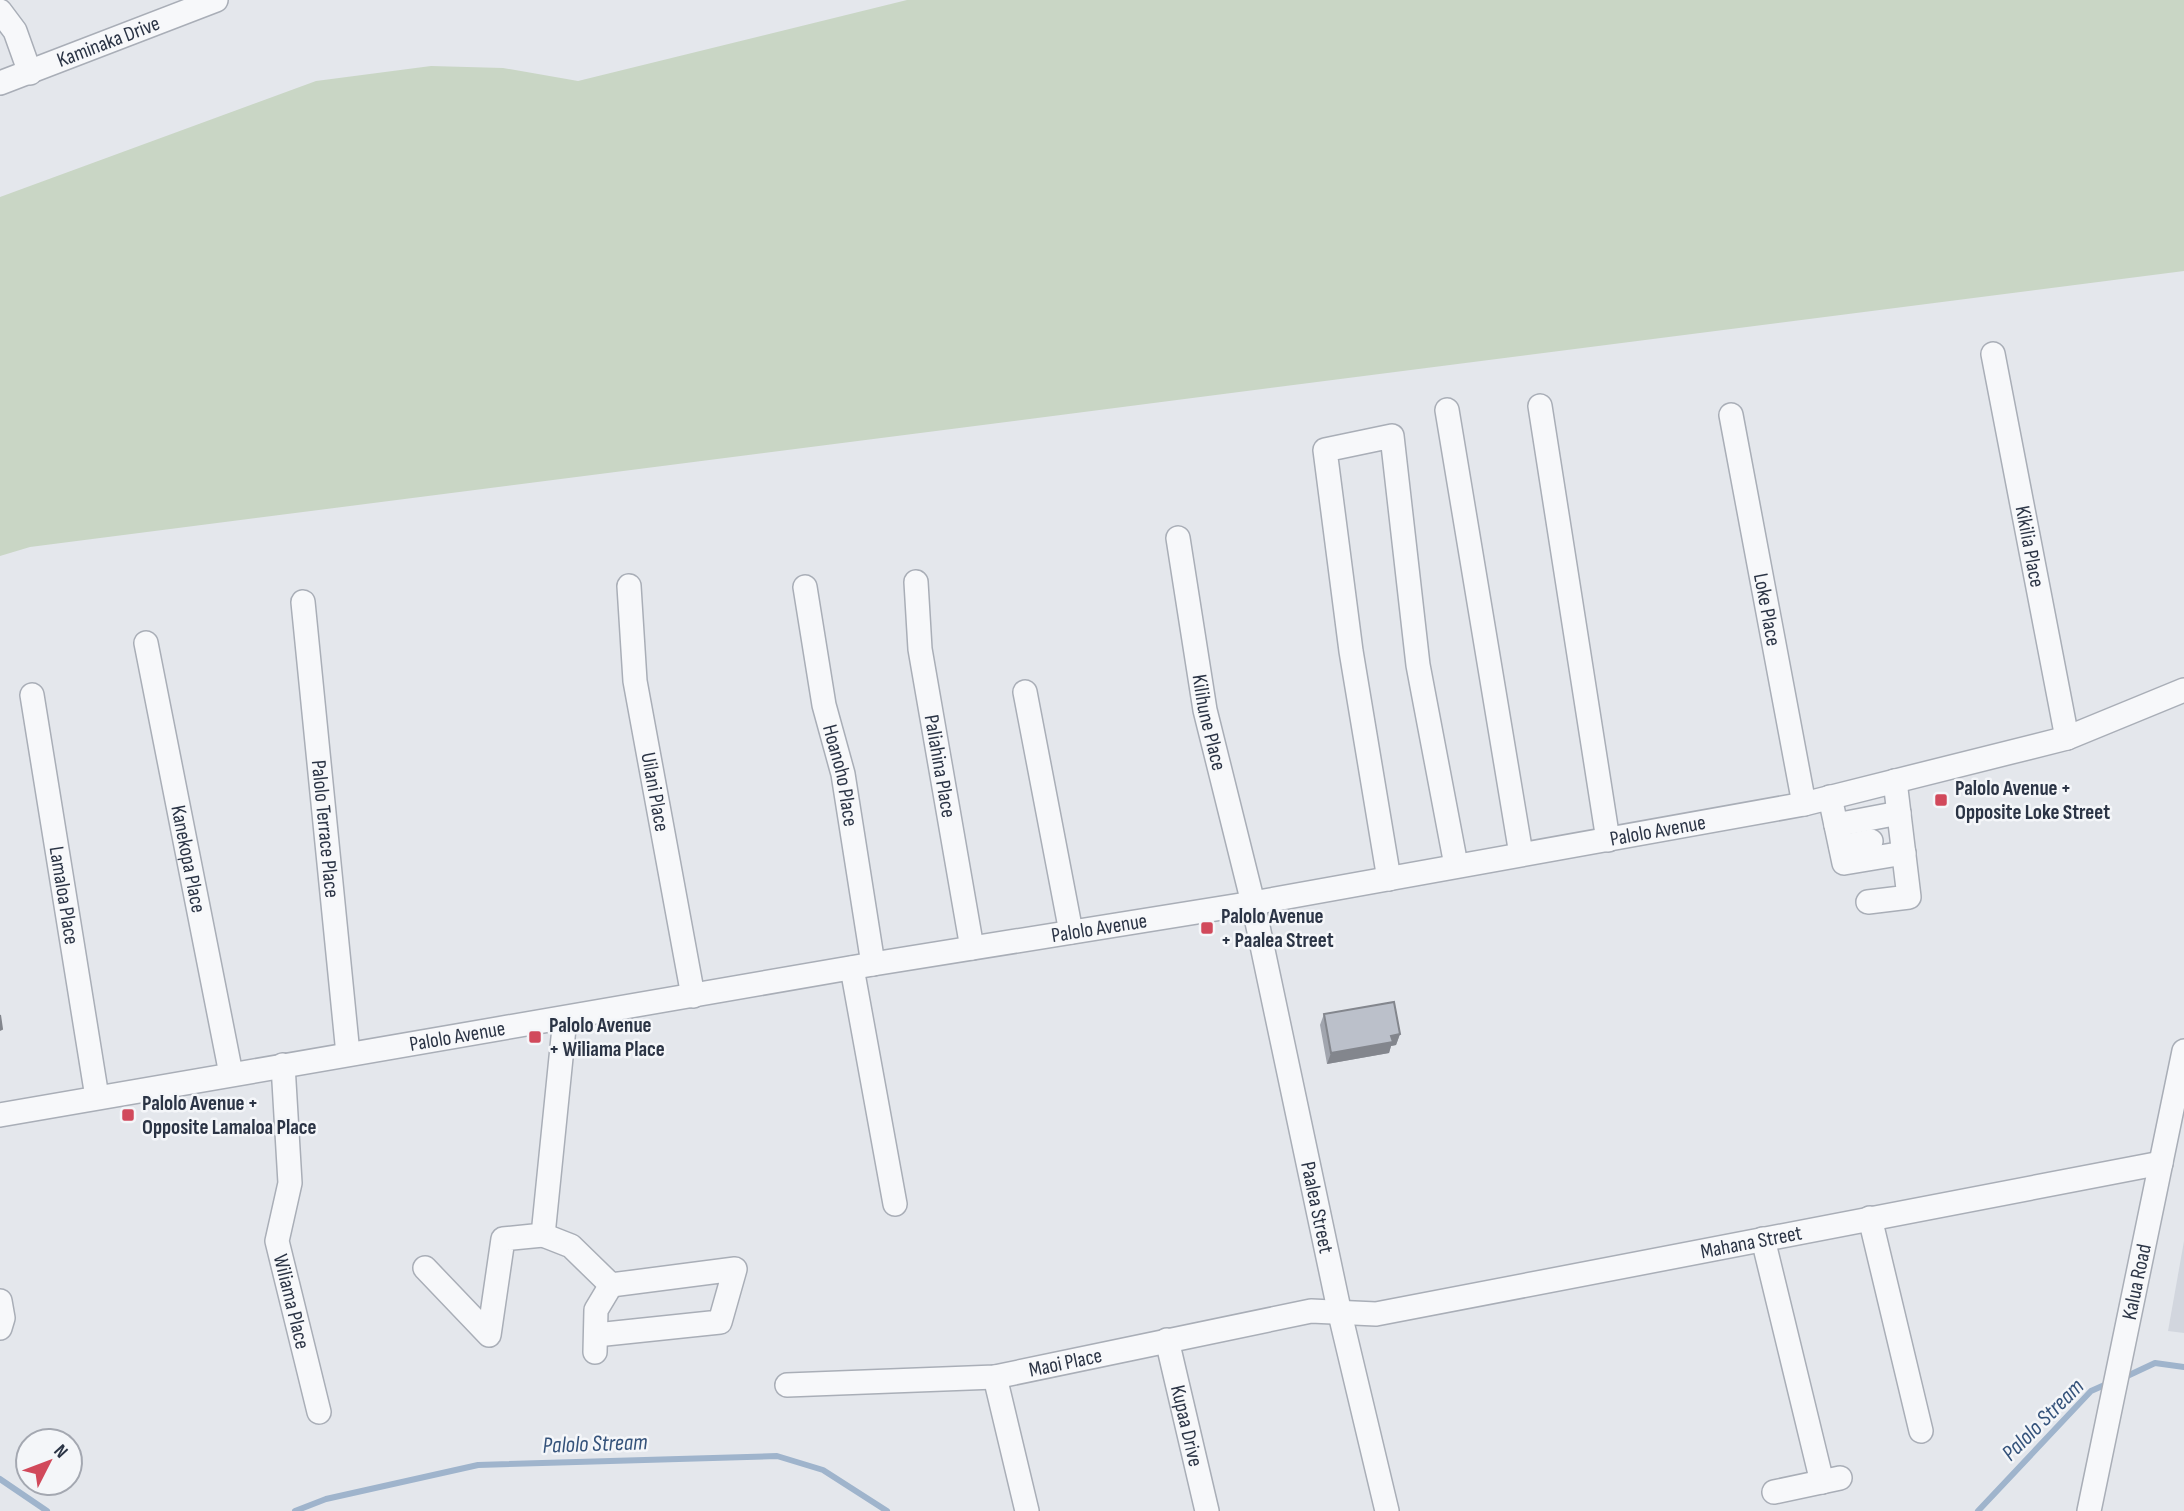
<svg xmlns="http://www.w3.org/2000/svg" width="2184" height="1511" font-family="'Sofia Sans Condensed',sans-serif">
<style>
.built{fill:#d2d6de}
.green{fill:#c9d6c5}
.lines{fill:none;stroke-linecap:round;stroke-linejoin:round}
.stream{stroke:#9fb4cc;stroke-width:6}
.minor-casing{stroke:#a9aeb7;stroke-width:26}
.minor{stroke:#f7f8fa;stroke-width:23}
.wall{fill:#a1a5ae}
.shaded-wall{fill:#83868d}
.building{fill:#bbc0ca;stroke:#83868d;stroke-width:2}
.poi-dot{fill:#d1495b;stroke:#f4f6f9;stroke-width:2.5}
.labels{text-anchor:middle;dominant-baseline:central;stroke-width:5;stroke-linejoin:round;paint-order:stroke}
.street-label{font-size:21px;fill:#2b3445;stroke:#f4f6f9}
.poi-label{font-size:21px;font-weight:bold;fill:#2b3445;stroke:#f4f6f9;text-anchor:start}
.water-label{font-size:23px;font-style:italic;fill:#34527a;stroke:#f4f6f9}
</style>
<rect width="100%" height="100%" fill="#e4e7ec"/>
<polygon class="built" points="2184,1241 2184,1333 2168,1331"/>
<polygon class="green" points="907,0 2184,0 2184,271 30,547 0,556 0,197 316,81 431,66 503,68 578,81"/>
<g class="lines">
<g class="stream">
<polyline points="2123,1378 2155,1363 2184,1367"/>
<polyline points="0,1479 47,1511"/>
<polyline points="295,1511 326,1499 478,1465 777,1456 823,1470 887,1511"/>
<polyline points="1978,1511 2091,1391 2109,1383"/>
</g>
<g class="minor-casing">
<g id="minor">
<polyline points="0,11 15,31 30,73"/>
<path id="s1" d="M0,83L216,0"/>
<path id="s2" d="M1993,354L2067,738"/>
<polyline points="1540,406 1608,840"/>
<polyline points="1447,410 1521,854"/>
<path id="s3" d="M1731,415L1804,804"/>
<path id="s4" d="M1178,538L1205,710L1253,903L1340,1314L1387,1511"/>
<path id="s5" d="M916,582L920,649L972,948"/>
<path id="s6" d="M629,586L635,681L693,996"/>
<path id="s7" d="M805,587L824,705L843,774L873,964"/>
<path id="s8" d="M303,602L348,1054"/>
<path id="s9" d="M146,643L231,1074"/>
<polyline points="1025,692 1071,932"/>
<path id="s10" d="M32,695L97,1097"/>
<polyline points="1830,797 1844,863 1904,853"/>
<polyline points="1836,825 1899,813"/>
<polyline points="1841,847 1871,841"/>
<polyline points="1389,879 1351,651 1325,450 1392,436 1418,665 1456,865"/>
<polyline points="1868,902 1909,897 1895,781"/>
<polyline points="852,968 895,1204"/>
<path id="s11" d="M283,1065L290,1183L277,1241L319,1412"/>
<path id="s12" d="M0,1115L873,964L1253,903L1804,804L2067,738L2184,690"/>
<polyline points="1870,1218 1921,1431"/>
<polyline points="543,1235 571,1246 611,1285 735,1269 720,1322 596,1335"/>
<polyline points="1763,1239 1822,1482"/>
<polyline points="425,1268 489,1335 503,1239 543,1235 565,1018"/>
<polyline points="0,1301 3,1318 0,1328"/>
<path id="s13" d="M1167,1340L1207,1511"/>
<polyline points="595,1352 596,1310 611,1285"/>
<polyline points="995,1377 1027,1511"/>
<path id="s14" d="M787,1385L995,1377L1311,1311L1376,1314L2161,1163"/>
<polyline points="1774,1492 1840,1478"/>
<path id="s15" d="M2089,1511L2184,1051"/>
</g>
</g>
<use href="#minor" class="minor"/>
</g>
<polygon class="wall" points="1324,1014 1400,1034 1396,1045 1391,1046 1389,1053 1327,1064 1320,1025"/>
<polygon class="shaded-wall" points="1400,1034 1396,1045 1391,1046 1389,1053 1327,1064 1331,1053"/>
<g class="building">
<polygon points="1394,1002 1400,1034 1391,1036 1393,1042 1331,1053 1324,1014"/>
<polygon points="0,1015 2,1029 0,1030"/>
</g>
<g class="poi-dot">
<rect x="1934" y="793" width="14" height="14" rx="3.5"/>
<rect x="1200" y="921" width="14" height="14" rx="3.5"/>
<rect x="528" y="1030" width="14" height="14" rx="3.5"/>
<rect x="121" y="1108" width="14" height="14" rx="3.5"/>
</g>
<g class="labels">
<g class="street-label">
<text stroke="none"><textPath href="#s1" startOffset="116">Kaminaka Drive</textPath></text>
<text stroke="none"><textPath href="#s2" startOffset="196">Kikilia Place</textPath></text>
<text stroke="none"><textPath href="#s3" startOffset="198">Loke Place</textPath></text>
<text stroke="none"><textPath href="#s4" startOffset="187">Kilihune Place</textPath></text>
<text stroke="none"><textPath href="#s5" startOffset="186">Paliahina Place</textPath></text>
<text stroke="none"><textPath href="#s7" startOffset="192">Hoanoho Place</textPath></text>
<text stroke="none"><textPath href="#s6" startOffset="208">Uilani Place</textPath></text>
<text stroke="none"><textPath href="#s8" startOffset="228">Palolo Terrace Place</textPath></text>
<text stroke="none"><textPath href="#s12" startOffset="1682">Palolo Avenue</textPath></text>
<text stroke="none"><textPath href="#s9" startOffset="220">Kanekopa Place</textPath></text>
<text stroke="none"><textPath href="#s10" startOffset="203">Lamaloa Place</textPath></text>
<text stroke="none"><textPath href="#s12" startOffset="1115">Palolo Avenue</textPath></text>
<text stroke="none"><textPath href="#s12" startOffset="464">Palolo Avenue</textPath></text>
<text stroke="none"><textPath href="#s4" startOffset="684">Paalea Street</textPath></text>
<text stroke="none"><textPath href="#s14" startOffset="978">Mahana Street</textPath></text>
<text stroke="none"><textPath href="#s15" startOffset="234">Kalua Road</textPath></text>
<text stroke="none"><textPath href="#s11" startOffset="240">Wiliama Place</textPath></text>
<text stroke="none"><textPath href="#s14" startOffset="280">Maoi Place</textPath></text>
<text stroke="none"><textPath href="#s13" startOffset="88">Kupaa Drive</textPath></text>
</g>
<g class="poi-label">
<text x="1955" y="788">Palolo Avenue +<tspan x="1955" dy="24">Opposite Loke Street</tspan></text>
<text x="1221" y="916">Palolo Avenue<tspan x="1221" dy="24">+ Paalea Street</tspan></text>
<text x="549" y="1025">Palolo Avenue<tspan x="549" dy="24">+ Wiliama Place</tspan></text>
<text x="142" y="1103">Palolo Avenue +<tspan x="142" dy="24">Opposite Lamaloa Place</tspan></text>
</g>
<g class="water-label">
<text transform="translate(2043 1420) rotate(-45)">Palolo Stream</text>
<text transform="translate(595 1444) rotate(-2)">Palolo Stream</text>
</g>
</g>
<g transform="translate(49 1462) rotate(48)"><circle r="33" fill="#f4f6f9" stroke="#a4a8b1" stroke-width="2"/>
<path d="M0-5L12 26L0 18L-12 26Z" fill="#d1495b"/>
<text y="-10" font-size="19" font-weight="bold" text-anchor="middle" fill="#2b3445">N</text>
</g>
</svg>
